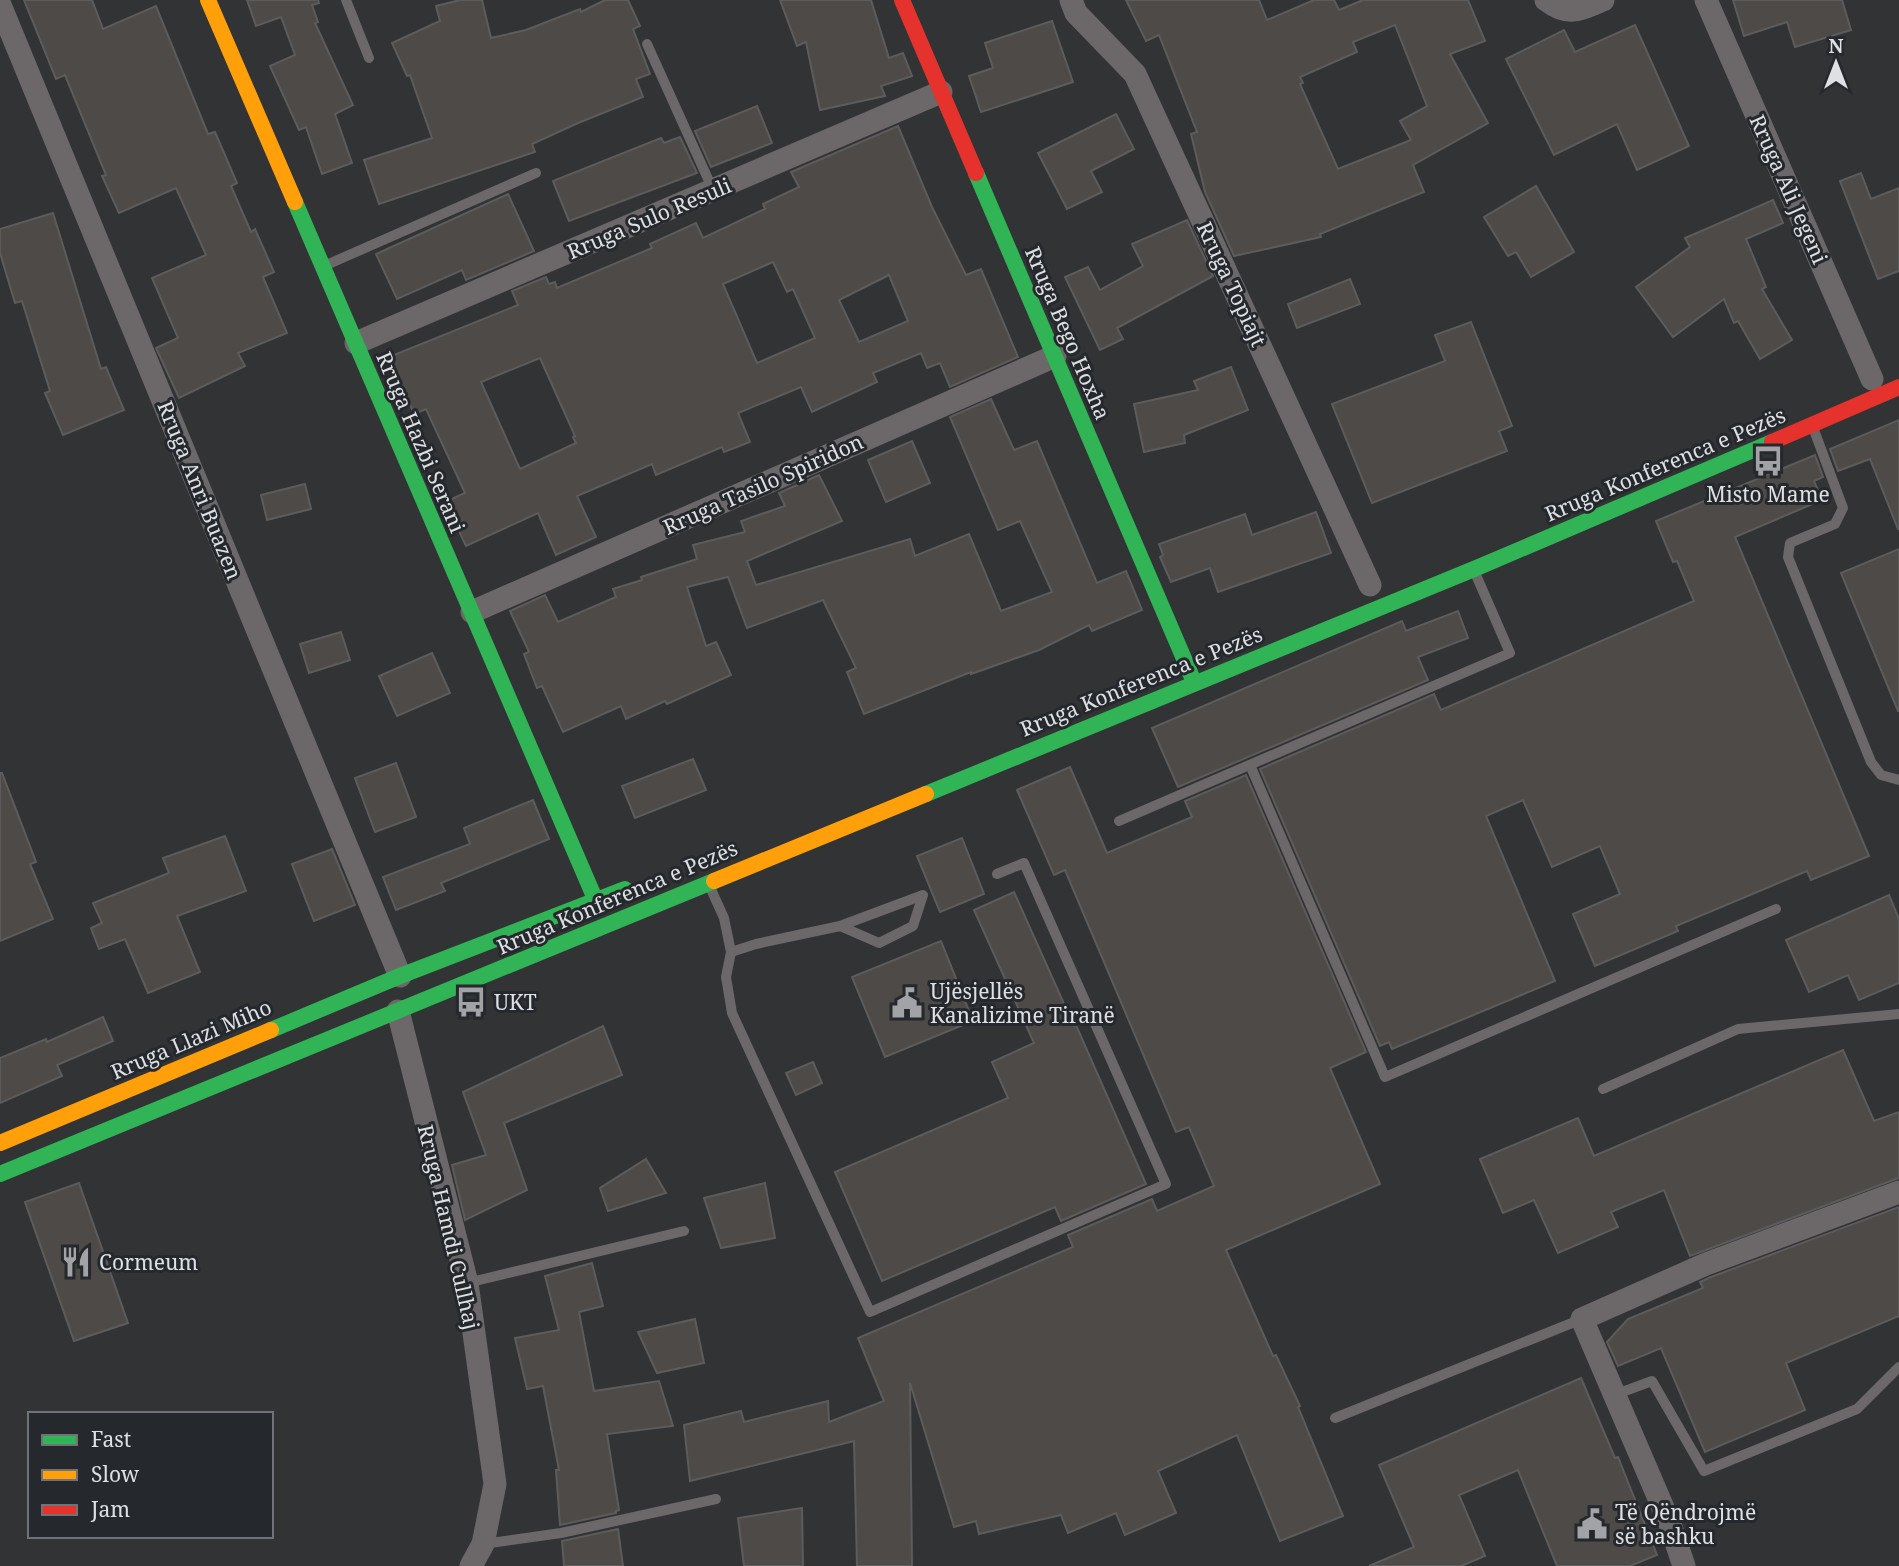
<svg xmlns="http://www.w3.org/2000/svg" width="1899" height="1566" font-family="'Noto Serif',serif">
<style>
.building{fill:#4e4a48;stroke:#5c5c5c;stroke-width:2;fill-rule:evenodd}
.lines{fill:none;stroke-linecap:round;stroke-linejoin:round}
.lane{stroke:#6c6768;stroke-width:10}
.street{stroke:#6c6768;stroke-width:23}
.fast{stroke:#30b455;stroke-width:16}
.slow{stroke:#ff9f0a;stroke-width:16}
.jam{stroke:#e5322d;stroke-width:16}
.labels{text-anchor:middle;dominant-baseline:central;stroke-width:6;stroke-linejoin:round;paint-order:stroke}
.street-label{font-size:21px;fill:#dee0e3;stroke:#25292d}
.poi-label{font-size:21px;fill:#dee0e3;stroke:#25292d;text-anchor:start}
</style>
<rect width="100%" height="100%" fill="#313335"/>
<g class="building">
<polygon points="24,0 92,0 103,29 156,6 208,134 215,132 237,183 231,186 251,232 255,229 274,272 263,277 287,333 238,353 245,366 179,398 156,348 178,338 152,278 206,255 176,188 119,213 102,176 106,175 65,75 56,79"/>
<polygon points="247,0 318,0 319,3 312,5 318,22 315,23 353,105 335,114 352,163 322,174 306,127 299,130 270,66 295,55 281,17 256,26"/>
<polygon points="460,0 482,0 491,38 526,30 580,9 581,12 605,0 628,0 640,26 633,29 650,74 636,79 643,97 578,123 532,144 535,152 379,204 364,160 432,138 410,75 407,76 392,43 440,21 436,6"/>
<polygon points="780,0 871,0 889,58 903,53 912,76 881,86 885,96 820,110 806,42 797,46"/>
<path d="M1126,0H1259L1267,20L1314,0H1334L1339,10L1363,0H1468L1485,41L1450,54L1488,123L1413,165L1424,192L1320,234L1321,237L1234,256L1205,192L1191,134L1197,132L1159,35L1146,41ZM1395,25L1427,106L1400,121L1411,140L1338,169L1300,84L1303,83L1300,77L1357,52L1353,42Z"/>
<polygon points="1733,0 1842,0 1851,30 1795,47 1787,22 1744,36"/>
<polygon points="1052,21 1073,82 981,112 969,76 993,68 985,43"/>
<polygon points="1635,25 1689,146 1637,170 1617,124 1554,155 1506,59 1564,30 1575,52"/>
<polygon points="757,106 772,143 711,167 695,131"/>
<polygon points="1116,114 1134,149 1091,171 1102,192 1067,209 1038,153"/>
<path d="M898,126L932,207L966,275L981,269L1018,357L950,387L940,363L927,368L921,353L873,373L877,382L812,412L801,387L738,413L750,442L724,452L722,447L656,475L652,464L577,496L596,537L556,555L538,513L466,546L445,502L465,493L426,409L414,414L389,357L518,305L512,291L546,277L549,284L555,282L557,288L652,248L650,244L696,223L703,238L765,209L763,204L799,187L791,172ZM773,262L787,292L793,289L815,338L757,363L723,284ZM889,275L908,321L859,342L839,300ZM540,358L575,436L573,437L576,443L520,469L481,382Z"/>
<polygon points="680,137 697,173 569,221 553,181 661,138 664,143"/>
<polygon points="1861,173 1871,199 1899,188 1899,271 1878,279 1840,181"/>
<polygon points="1536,186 1574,252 1531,277 1516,252 1508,256 1484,217"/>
<polygon points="508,194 534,251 466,280 462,270 397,299 376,254"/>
<polygon points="1773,200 1783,223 1746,239 1766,287 1762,289 1792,340 1760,359 1738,321 1734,323 1724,299 1673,337 1636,287 1690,247 1685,238"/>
<polygon points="53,213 101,369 106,367 124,410 63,435 45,393 50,391 22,301 15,303 0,253 0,229"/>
<polygon points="1187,220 1213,276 1117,328 1123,339 1100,350 1065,277 1088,267 1100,290 1143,266 1132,244"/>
<polygon points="1350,279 1360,304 1297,328 1288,304"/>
<polygon points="1471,322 1512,426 1499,431 1507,451 1372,503 1332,404 1445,361 1435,335"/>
<polygon points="1231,367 1248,410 1184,435 1185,443 1144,452 1134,404 1198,390 1194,381"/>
<polygon points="991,399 1014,450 1037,441 1097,583 1126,571 1142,610 1092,631 1089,625 1039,650 971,674 971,672 864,714 847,672 856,668 823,600 747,628 728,577 687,587 706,646 716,642 731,675 667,704 665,701 626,719 621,706 563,732 542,686 537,688 524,654 529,652 510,611 545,595 558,622 616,597 613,589 642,580 641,577 697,559 693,545 745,532 741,521 785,506 779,493 819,475 842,521 747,561 756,585 910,539 915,556 969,534 1001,611 1052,592 1020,521 998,530 950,417"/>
<polygon points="1899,420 1899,528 1898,529 1870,459 1838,471 1830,449"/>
<polygon points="912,441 930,483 886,502 868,460"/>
<polygon points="1815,455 1823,477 1814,481 1822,500 1735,537 1869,856 1811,880 1807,871 1676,926 1678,931 1595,966 1573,914 1620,894 1600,846 1552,867 1523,800 1486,816 1555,981 1392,1049 1389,1042 1380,1046 1260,769 1434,694 1441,710 1694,601 1677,561 1673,562 1656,521"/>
<polygon points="305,484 311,509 267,520 261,495"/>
<polygon points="1316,512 1331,553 1218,592 1210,568 1171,582 1160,557 1163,555 1159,544 1245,514 1252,535"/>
<polygon points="1899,549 1899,711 1898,711 1841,573"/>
<polygon points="1458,611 1468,638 1418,657 1428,680 1178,787 1152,728 1402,621 1406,631"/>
<polygon points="341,632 350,660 309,673 300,644"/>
<polygon points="432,653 450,693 397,716 379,676"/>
<polygon points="693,759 706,790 635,818 622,786"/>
<polygon points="396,763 416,817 375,832 355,778"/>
<polygon points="1070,767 1107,853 1192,817 1185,801 1246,775 1366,1052 1330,1068 1380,1184 1226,1250 1273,1356 1276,1355 1300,1406 1298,1407 1343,1516 1280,1541 1237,1435 1158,1471 1176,1513 1125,1535 1116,1513 1068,1533 1061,1515 979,1534 976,1521 954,1527 910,1383 912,1566 857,1566 854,1441 690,1481 684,1425 741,1411 744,1422 828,1401 829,1422 884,1401 858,1338 1073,1247 1068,1235 1152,1199 1157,1211 1214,1186 1189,1127 1176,1132 1065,870 1054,875 1017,790"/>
<polygon points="0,773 2,773 36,862 30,864 53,919 0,941"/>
<polygon points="533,800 549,839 441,883 445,891 396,910 383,877 470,844 464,828"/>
<polygon points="225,836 246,891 177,916 200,972 148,993 125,939 99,949 91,928 102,923 93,903 169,873 163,858"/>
<polygon points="962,838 984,894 940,912 917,856"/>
<polygon points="332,849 355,905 314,921 292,864"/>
<polygon points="1014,892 1074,1026 1076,1025 1146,1184 1061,1221 1055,1207 882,1281 835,1172 1008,1098 992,1062 1034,1043 974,910"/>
<polygon points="1889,895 1899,919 1899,983 1859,1000 1848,975 1809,992 1786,940"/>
<polygon points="941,941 973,1021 885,1057 852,977"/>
<polygon points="103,1017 113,1041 57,1065 62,1076 0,1103 0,1058 46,1039 47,1042"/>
<polygon points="603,1026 622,1075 504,1123 527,1190 465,1220 452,1165 486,1155 463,1092"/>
<polygon points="1843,1050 1874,1121 1899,1112 1899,1178 1690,1256 1664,1190 1611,1212 1618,1227 1558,1253 1534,1200 1503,1213 1480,1159 1578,1118 1594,1156"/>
<polygon points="813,1062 822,1083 796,1095 786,1073"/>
<polygon points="646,1159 666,1193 608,1211 600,1188"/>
<polygon points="79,1183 128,1323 74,1341 25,1202"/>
<polygon points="765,1183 775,1238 721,1248 704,1198"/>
<polygon points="1899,1207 1899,1316 1786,1363 1805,1410 1705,1452 1661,1348 1618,1366 1607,1342 1628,1319 1703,1288 1700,1282 1711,1277"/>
<polygon points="592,1263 603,1306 579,1312 594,1391 659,1381 673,1426 607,1434 619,1510 616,1511 616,1513 560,1525 556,1470 559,1470 543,1386 527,1389 515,1338 559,1330 545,1276"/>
<polygon points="695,1319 704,1363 657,1373 638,1332"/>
<polygon points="1581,1378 1615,1458 1618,1457 1657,1555 1630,1566 1557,1566 1518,1470 1459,1495 1485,1556 1461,1566 1369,1566 1414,1547 1379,1465"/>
<polygon points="802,1508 803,1566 744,1566 738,1518"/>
<polygon points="618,1529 623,1566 564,1566 562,1541"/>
</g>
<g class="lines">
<g class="lane">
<polyline points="346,0 369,58"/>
<polyline points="647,44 713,190"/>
<polyline points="324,266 536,173"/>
<polyline points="1814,430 1843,508 1835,524 1790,543 1788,557 1871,762 1881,775 1899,780"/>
<polyline points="1250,765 1385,1077 1776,909"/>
<polyline points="1119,821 1510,653 1476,575"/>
<polyline points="710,887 724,918 731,952 726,977 732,1013 870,1312 1166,1184 1024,863 997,874"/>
<polyline points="731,952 756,944 840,926 923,895 913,926 879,943 840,926"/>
<polyline points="1603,1089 1738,1029 1899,1014"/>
<polyline points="467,1283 684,1231"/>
<polyline points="1614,1395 1652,1381 1704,1471 1857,1409 1899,1367"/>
<polyline points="1335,1418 1582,1319"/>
<polyline points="483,1544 561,1533 716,1499"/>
</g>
<g class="street">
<polyline points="1071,0 1076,13 1135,74 1370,585"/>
<path d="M1546,0C1568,17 1579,10 1603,0"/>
<polyline points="1706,0 1872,379"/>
<polyline points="0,5 400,976"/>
<polyline points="356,343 941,92"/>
<polyline points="472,612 1055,356"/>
<polyline points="398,1011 467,1283 495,1484 483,1544 471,1566"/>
<polyline points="1684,1566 1670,1524 1582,1319 1706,1264 1899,1192"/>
</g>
<g class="fast">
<polyline points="976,173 1194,682"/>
<polyline points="295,202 596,901"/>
<polyline points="926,794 1474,569 1772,442"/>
<polyline points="271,1030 400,976 625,889"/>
<polyline points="0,1174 714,881"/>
</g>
<g class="slow">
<polyline points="208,0 295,202"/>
<polyline points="714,881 926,794"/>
<polyline points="0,1143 271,1030"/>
</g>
<g class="jam">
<polyline points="902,0 976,173"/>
<polyline points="1772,442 1899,387"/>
</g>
</g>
<defs>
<g id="bus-bare" transform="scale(2.415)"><path d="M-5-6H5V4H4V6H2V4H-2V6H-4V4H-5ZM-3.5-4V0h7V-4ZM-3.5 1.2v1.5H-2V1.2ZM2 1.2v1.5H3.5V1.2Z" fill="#a1a3a6" stroke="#25292d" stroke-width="2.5" paint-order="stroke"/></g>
<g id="civic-bare" transform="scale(2.415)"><path d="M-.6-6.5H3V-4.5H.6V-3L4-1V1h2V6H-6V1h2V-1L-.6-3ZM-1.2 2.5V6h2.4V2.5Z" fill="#a1a3a6" stroke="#25292d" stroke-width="2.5" paint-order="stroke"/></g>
<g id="restaurant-bare" transform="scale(2.415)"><path d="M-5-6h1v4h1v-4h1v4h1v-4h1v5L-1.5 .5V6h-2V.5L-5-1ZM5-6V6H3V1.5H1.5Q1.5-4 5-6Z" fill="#a1a3a6" stroke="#25292d" stroke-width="2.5" paint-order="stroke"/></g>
</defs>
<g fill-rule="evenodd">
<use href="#bus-bare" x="1768" y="461"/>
<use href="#bus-bare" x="471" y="1002"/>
<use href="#civic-bare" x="907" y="1003"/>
<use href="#restaurant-bare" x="76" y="1262"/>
<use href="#civic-bare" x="1592" y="1524"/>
</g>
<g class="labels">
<g class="street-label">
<text transform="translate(1789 189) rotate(66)">Rruga Ali Jegeni</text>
<text transform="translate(649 218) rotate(-23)">Rruga Sulo Resuli</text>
<text transform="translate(1232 284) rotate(65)">Rruga Topiajt</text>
<text transform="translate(1068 333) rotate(67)">Rruga Bego Hoxha</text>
<text transform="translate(421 442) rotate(67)">Rruga Hazbi Serani</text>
<text transform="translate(1665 464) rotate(-23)">Rruga Konferenca e Pezës</text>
<text transform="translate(763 484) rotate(-24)">Rruga Tasilo Spiridon</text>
<text transform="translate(200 490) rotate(68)">Rruga Anri Buazen</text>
<text transform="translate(1141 681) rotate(-22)">Rruga Konferenca e Pezës</text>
<text transform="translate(617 897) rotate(-23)">Rruga Konferenca e Pezës</text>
<text transform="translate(191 1039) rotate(-23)">Rruga Llazi Miho</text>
<text transform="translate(449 1227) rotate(77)">Rruga Hamdi Cullhaj</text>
</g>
<g class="poi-label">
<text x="1768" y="494" text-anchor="middle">Misto Mame</text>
<text x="930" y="991">Ujësjellës<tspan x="930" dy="24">Kanalizime Tiranë</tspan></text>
<text x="494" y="1002">UKT</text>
<text x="99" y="1262">Cormeum</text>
<text x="1615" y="1512">Të Qëndrojmë<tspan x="1615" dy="24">së bashku</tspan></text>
</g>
</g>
<rect x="28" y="1412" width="245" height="126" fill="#25292d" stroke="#6f7276" stroke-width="2"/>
<rect x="42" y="1435" width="35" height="10" fill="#30b455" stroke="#6f7276" stroke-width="2"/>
<text x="91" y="1447" font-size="21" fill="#dee0e3">Fast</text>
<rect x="42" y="1470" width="35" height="10" fill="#ff9f0a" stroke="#6f7276" stroke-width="2"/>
<text x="91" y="1482" font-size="21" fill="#dee0e3">Slow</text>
<rect x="42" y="1505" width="35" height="10" fill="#e5322d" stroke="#6f7276" stroke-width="2"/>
<text x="91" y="1517" font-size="21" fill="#dee0e3">Jam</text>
<g transform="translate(1836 63)" stroke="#25292d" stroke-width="5" paint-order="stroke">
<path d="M0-5L12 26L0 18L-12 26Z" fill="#dee0e3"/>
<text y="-10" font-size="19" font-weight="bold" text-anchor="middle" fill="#dee0e3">N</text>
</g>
</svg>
